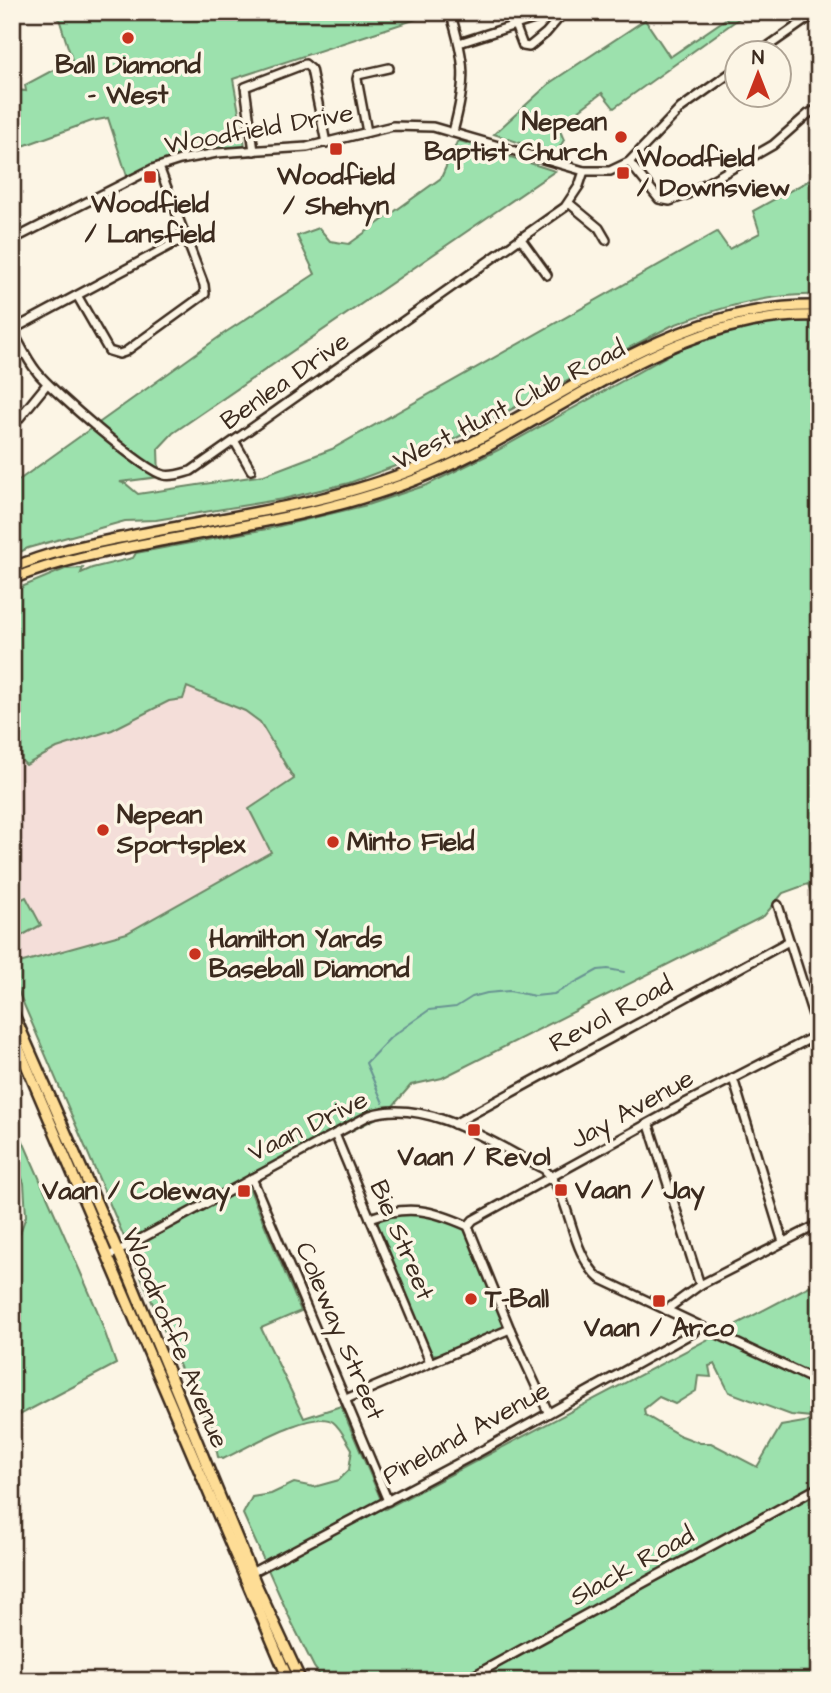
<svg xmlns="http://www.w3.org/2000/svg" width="831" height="1693" font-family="'Architects Daughter',sans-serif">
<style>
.built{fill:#f4ded9}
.green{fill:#9ce1ad;stroke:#6c8666;stroke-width:2;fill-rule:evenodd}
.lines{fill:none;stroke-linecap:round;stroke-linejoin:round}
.stream{stroke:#699492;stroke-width:2}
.minor-casing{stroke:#3b2a1e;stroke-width:12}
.major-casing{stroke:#3b2a1e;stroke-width:14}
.minor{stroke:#fcf5e5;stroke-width:7}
.major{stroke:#fedd96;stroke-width:9}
.poi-dot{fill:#c8321e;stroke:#fcf5e5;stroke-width:2.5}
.labels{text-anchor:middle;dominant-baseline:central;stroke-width:7;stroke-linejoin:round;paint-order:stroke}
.poi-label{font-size:26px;font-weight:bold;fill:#3b2a1e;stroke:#fcf5e5;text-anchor:start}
.street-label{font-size:26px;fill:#3b2a1e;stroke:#fcf5e5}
</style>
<rect width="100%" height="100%" fill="#fcf5e5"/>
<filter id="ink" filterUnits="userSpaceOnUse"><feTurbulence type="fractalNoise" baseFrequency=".0143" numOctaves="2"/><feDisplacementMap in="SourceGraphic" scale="14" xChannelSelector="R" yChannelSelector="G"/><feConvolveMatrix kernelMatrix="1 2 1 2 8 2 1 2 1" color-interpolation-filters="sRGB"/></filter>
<g filter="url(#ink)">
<polygon class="built" points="187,687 245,711 260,722 295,779 272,852 127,933 12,965 12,707 19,724 22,761 27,764 57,748 112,730 169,701 183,699"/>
<g class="green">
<path d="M57,12H238L240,18L257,12H438L233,79L245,146C198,150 170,157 127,176L108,118L92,121L12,150V78L17,90L26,91L25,85L72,60Z"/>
<polygon points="736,12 748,12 614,108 602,93 558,126 564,140 555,155 494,134 551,82 645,20 670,57"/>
<path d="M460,141L555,171L173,433L158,449L159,477L120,482L126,484L138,494L264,475L332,449L717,232L729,249L760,233L753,211L819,175V295C768,293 717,308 671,326L420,457L349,483L283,499L156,520L125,521L28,548L12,556V485L226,332L315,274L297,236L319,228L330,241L349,244L441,178L457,142Z"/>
<path d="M819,308V312C767,311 718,323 671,343L455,458L386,487L303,510L134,543V539L380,485L678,336L752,313Z"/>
<path d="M804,321L819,323V915L808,884L783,893L764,916L442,1078L411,1085L387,1113L247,1183L301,1311L261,1328L304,1418L341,1406L385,1509L819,1281V1681H324L314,1667L292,1623L243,1514L252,1497L271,1494L294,1483L314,1487L339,1480L349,1470L352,1449C347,1441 340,1427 333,1422C313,1408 245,1449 223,1459L218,1457L216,1448L218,1442L213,1426L196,1404L12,977V965L127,933L271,852L249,809L294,779L260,722L245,711L187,687L183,699L169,701L112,730L57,748L26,765L22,761L19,724L12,707V591L65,569L83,568L81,573L92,568L133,558L136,553L267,529L367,505L427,485L498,450L678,350L712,337L755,325ZM715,1364L729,1392L791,1415L811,1417L810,1421L781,1426L757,1467L711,1443H700L679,1435L645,1415L644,1409L659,1397L675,1404L696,1391L698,1376L711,1377L709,1366Z"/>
<polygon points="26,897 41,925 12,941 12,904"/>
<polygon points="12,1116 97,1310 116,1364 12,1419 12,1256 26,1216 24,1183 12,1154"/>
<polygon points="408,1211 450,1221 470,1233 505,1326 503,1329 440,1355 433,1354 428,1349 378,1227 378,1221 383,1217"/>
</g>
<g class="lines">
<polyline class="stream" points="383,1103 366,1063 391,1037 429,1010 456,1007 472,997 487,993 509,991 535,996 554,994 598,970 608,969 624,972"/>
<g class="minor-casing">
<g id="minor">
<path d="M450,12C466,63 467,80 453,132"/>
<polyline points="515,25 523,46 529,47 546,33 564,12"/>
<polyline points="459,43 556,12"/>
<polyline points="760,52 817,12"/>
<polyline points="367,132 357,79 358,75 389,68"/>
<polyline points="254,151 245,87 305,64 311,69 326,143"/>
<polyline points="629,162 659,199 670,201 686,195 773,145 808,114 819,108"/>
<polyline points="570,204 599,228 606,240"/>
<polyline points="521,239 547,275"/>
<polyline points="12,240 152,169 180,160 217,153 307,147 393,126 433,127 584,171 610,171 629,162 681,108 736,69"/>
<polyline points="78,297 109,351 119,354 125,352 205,294 204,285 159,167"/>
<path d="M12,330C20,344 27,360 37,372C51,390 145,472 164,475C173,477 183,473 191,471L565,207L579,186L584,171"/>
<polyline points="12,330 186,237"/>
<polyline points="12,427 47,384"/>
<polyline points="235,442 251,470"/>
<polyline points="778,905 819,1034"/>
<polyline points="733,1078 783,1242"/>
<polyline points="454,1124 789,941"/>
<polyline points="649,1125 700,1285"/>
<polyline points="335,1134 430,1362"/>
<polyline points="252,1178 388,1501"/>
<path d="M370,1218C408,1204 432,1210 468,1226L510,1329L548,1412"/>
<polyline points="468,1226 473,1220 687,1102 819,1034"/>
<path d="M109,1256L370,1115C427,1097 494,1144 544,1169C573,1197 568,1249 599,1278L819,1382"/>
<polyline points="666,1310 700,1285 819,1224"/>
<polyline points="346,1399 510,1329"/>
<polyline points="251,1573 481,1451 694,1332 697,1326"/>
<polyline points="464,1681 819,1487"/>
</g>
</g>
<g class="major-casing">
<g id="major">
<path d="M12,568C53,550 97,543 140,534C235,515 332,504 422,466C553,411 669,302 819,306"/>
<path d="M12,579C57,561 103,552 150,543C243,525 339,512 427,475C556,422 671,311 819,316"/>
<polyline points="12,1010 131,1281 256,1584 301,1681"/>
<polyline points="12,1032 289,1681"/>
</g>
</g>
<use href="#minor" class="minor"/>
<use href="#major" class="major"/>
</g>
</g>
<g class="poi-dot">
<circle cx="128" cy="38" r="7"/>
<circle cx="621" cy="137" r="7"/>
<rect x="329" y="142" width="14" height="14" rx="3.5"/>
<rect x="616" y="166" width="14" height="14" rx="3.5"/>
<rect x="143" y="170" width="14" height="14" rx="3.5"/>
<circle cx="103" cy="830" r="7"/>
<circle cx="333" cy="842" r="7"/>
<circle cx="195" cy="954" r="7"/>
<rect x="467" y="1123" width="14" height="14" rx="3.5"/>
<rect x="554" y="1183" width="14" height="14" rx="3.5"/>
<rect x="237" y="1184" width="14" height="14" rx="3.5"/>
<circle cx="471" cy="1299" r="7"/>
<rect x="652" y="1294" width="14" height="14" rx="3.5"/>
</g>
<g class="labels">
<g class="poi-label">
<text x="128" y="65" text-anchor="middle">Ball Diamond<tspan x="128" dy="30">- West</tspan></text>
<text x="607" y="122" text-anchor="end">Nepean<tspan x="607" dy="30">Baptist Church</tspan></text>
<text x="637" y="158">Woodfield<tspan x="637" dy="30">/ Downsview</tspan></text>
<text x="336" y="176" text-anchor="middle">Woodfield<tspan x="336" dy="30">/ Shehyn</tspan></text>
<text x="150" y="204" text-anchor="middle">Woodfield<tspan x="150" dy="30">/ Lansfield</tspan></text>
<text x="117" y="815">Nepean<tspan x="117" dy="30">Sportsplex</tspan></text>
<text x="347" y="842">Minto Field</text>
<text x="209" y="939">Hamilton Yards<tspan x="209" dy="30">Baseball Diamond</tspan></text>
<text x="474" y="1157" text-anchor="middle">Vaan / Revol</text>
<text x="575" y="1190">Vaan / Jay</text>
<text x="230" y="1191" text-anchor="end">Vaan / Coleway</text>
<text x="485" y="1299">T-Ball</text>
<text x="659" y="1328" text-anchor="middle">Vaan / Arco</text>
</g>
<g class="street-label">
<text transform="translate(259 129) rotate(-10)">Woodfield Drive</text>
<text transform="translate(285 381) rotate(-35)">Benlea Drive</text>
<text transform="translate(509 405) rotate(-27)">West Hunt Club Road</text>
<text transform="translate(611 1014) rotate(-28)">Revol Road</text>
<text transform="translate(632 1109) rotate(-29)">Jay Avenue</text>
<text transform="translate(308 1126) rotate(-26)">Vaan Drive</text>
<text transform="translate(402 1240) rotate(67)">Bie Street</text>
<text transform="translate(340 1331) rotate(67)">Coleway Street</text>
<text transform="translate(175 1338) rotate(67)">Woodroffe Avenue</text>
<text transform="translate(466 1433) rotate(-29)">Pineland Avenue</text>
<text transform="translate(632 1566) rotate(-29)">Slack Road</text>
</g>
</g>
<rect width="831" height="1693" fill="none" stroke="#fcf5e5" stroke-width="42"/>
<rect x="21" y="21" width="789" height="1651" fill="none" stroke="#3b2a1e" stroke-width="2.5" filter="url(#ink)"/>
<g transform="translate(758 74)"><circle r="33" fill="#fcf5e5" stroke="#afa495" stroke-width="2"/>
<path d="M0-5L12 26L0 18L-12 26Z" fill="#c8321e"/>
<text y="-10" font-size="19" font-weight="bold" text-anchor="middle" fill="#3b2a1e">N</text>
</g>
</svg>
